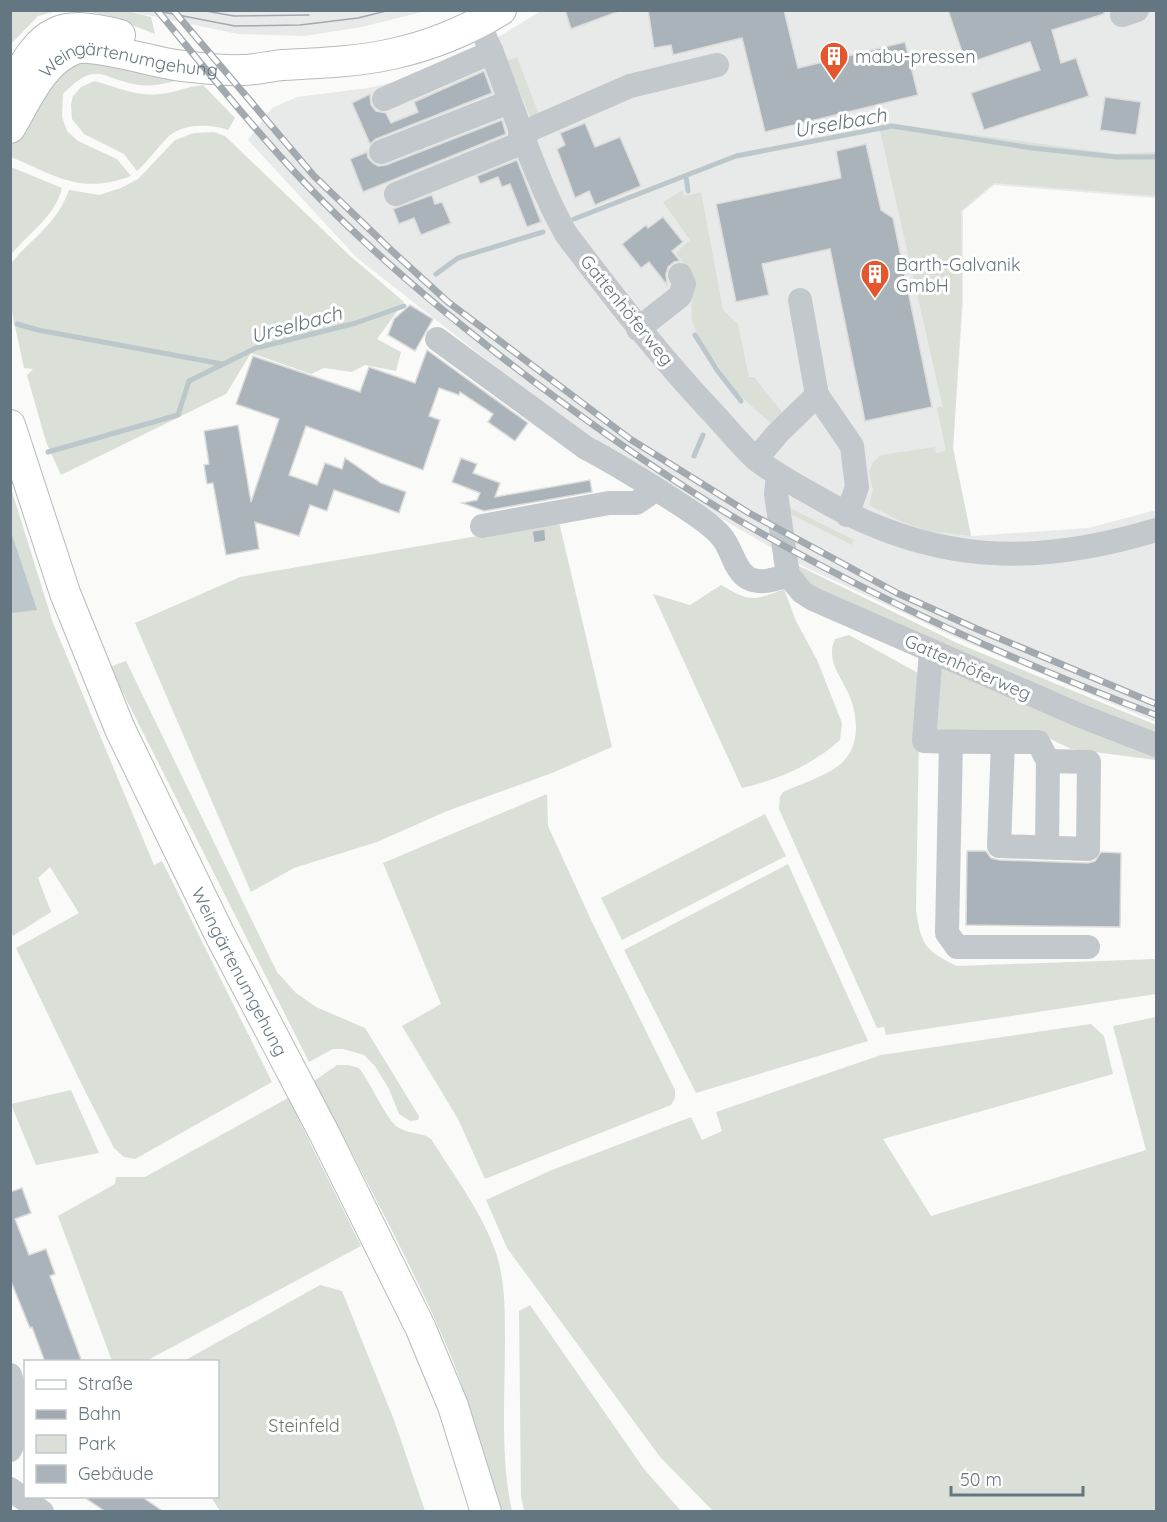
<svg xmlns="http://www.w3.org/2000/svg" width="1167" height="1522" font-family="Quicksand,sans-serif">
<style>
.built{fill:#e8e9e9}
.green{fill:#dadfd7}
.water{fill:#bbc7cb}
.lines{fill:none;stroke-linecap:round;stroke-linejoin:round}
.stream{stroke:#bbc7cb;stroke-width:5}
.building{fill:#aab3b9;stroke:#dcdcda;stroke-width:1.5}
.major-casing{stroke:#b5babe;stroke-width:32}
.minor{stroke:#c3c8cc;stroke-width:24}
.major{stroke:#fff;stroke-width:30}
.tram{stroke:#a2aab0;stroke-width:1.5}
.rail-casing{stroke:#a2aab0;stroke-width:7}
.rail{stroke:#fff;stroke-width:4.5;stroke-dasharray:14;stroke-linecap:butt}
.labels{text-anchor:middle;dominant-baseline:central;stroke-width:6;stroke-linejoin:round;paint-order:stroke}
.poi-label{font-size:18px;fill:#657683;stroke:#fff;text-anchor:start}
.street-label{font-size:18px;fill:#657683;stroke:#fff}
.park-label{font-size:18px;fill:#687a64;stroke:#fff}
.water-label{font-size:20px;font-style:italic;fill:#60757c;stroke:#fff}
</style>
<rect width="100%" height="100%" fill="#fafaf8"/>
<g class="built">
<polygon points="128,11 426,11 362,27 304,36 238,34"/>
<polygon points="541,11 1156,11 1156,198 994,185 963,211 963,301 953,449 971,536 1088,528 1156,510 1156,722 959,639 801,565 592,443 356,257 248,140 272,108 297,97 368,88 395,82 495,39"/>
</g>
<g class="green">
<polygon points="11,10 57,10 57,11 38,16 11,44"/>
<polygon points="87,11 128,11 151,17 155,34 109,16"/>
<path d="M94,54L186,78C171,82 156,87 140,85C100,80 99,58 63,94L62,117L67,131L78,141L117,159L131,176C80,195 57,176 11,157V140L43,83Z"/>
<polygon points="517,57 541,120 533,123 507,61"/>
<path d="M94,81C116,87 138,97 160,94C175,93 188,86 203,85L235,118L228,130C212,124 184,123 169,136C158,147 149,160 137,171L124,154L84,134L72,119L71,104L73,96L81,87Z"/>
<polygon points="878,122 1116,154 1156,152 1156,196 994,183 961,211 962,301 953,448 971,536 928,531 902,522 869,505 873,490 869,472 873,462 881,455 935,447 936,453 946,451 937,408 941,406 943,408"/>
<path d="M214,132L225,136L348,254L404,302L377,339L401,352L396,371L365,365L352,372L324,368L311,374L251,353L226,394L61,475L46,442L27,375L33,369L24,368L12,312V262C35,235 56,225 69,190L99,195L121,188L138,179L175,140L194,133Z"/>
<path d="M11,167L62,188C54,218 30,231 11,255Z"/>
<polygon points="683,190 684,196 701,192 723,310 738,324 749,377 754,377 782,412 773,425 737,393 700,340 692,321 691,273 676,253 690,240 663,202"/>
<polygon points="10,485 53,623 154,865 162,861 272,1082 135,1159 124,1157 114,1148 81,1083 16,948 79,913 50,867 38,878 51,912 13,936 11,930"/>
<polygon points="788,507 854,540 852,545 785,511"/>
<polygon points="559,522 612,747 552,773 447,811 377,842 294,868 251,892 135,623 240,577"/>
<polygon points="793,563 957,643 1156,725 1156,760 1071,749 1036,732 934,734 938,647 827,601 796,572"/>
<path d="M721,585C750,602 753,601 784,589L796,621L817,660L842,723L840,740C811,766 779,779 742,788L653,594L690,605Z"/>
<path d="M849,635L920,674L916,910C921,946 926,951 957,966L1156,959V994L886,1035L884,1027L877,1028L779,809L780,797L783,792C801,784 823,777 838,766C858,751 859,726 852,703C846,681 824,663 835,639Z"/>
<polygon points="126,661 277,972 296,993 316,1007 365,1028 419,1116 418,1120 410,1121 399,1114 389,1089 375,1066 364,1055 343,1049 333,1049 309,1062 110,667"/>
<polygon points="547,794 548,826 592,922 675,1090 675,1098 671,1105 485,1179 458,1119 402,1026 441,1004 383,863"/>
<polygon points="765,814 786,856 622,940 601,898"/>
<polygon points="788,864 868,1041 696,1093 624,950"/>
<polygon points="1156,1017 1156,1511 713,1511 660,1457 507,1248 486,1200 552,1170 691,1117 702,1140 722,1131 716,1112 881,1055 1091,1024 1104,1036 1113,1074 883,1139 931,1216 1146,1150 1113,1026"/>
<path d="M337,1065H348L359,1068C370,1082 385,1116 395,1125C406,1135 421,1131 431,1139C453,1174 483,1214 496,1253C505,1280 505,1311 505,1339C505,1396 500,1456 512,1511H498C483,1455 469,1396 445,1342C406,1253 359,1167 314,1081Z"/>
<polygon points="71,1090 99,1153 36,1165 11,1104"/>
<polygon points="288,1098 361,1246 146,1361 112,1361 58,1216 115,1184 116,1177 145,1177"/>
<polygon points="320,1285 342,1291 394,1420 425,1511 220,1511 211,1497 218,1496 218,1362 184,1361"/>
<polygon points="530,1305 644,1469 681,1511 524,1511 521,1496 519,1311"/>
</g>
<polygon class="water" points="10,532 11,532 37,610 11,613"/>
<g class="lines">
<g class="stream">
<polyline points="686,177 688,191"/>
<polyline points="574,219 736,156 892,126 1032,148 1116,157 1156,157"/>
<polyline points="436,274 458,258 543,232"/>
<polyline points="17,324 38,330 222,364"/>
<polyline points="695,335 717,370 741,401"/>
<polyline points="48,452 178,415 189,381 256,348 356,323 404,306"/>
<polyline points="694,456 703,435"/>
</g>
</g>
<g class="building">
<polygon points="565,10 616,10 617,12 571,29"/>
<polygon points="648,10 784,10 798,68 905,42 918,95 765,132 742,38 673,55 671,45 654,48"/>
<polygon points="948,10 1104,10 1104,14 1052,30 1061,63 1076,58 1089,96 984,130 971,93 1040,70 1030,42 966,64"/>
<polygon points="484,71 492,93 376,139 370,144 352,103 370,94 371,105 376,111 386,113 391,123 418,112 414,102"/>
<polygon points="1105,97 1141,102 1136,135 1100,130"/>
<polygon points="502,120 506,134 363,192 350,159 367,152 368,158 373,163 378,166 386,165"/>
<polygon points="585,123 595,147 620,137 641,186 595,205 589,191 575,198 557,149 565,145 560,133"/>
<polygon points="866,144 881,210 893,218 932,407 865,421 830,249 762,264 769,295 736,302 716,204 841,178 836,151"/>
<polygon points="517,160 541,222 527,227 510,184 502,187 498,177 480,184 477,176"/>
<polygon points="432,195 435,204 442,202 451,223 421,235 414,218 399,224 393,209"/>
<polygon points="663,217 683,242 672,251 680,261 674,262 668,267 666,274 667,285 649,262 641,268 622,244 646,225 648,228"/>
<polygon points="410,305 433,319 415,351 388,335 394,319"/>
<polygon points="427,350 528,423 515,441 488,422 493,414 460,392 459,395 439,388 429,416 440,420 423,470 306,426 289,475 317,485 325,463 342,469 345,458 381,483 406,492 399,513 334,490 327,511 310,505 299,536 255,522 259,549 226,555 213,483 207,484 204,465 209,464 204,431 238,425 251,502 279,419 236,404 253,356 360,392 369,367 415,383"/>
<polygon points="461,458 477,464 473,473 500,483 495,497 590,480 592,492 484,511 462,503 477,500 480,493 452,482"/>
<polygon points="545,529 546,541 534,543 532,531"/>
<polygon points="967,851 986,851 991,858 999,860 1088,863 1095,861 1101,852 1121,853 1120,927 966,925"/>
<polygon points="22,1188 31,1213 15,1219 29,1255 46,1249 55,1274 50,1276 82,1362 45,1362 32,1327 30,1328 10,1279 10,1192"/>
<polygon points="84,1497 142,1497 164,1512 106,1512"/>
</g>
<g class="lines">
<g class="major-casing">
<g id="major">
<path d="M13,85C41,29 61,19 120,35"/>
<path id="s1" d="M10,128C27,100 42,61 75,49C94,43 159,64 183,66C202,68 223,71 242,70C256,70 269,66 283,65C319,63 356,62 392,54C429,46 468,30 501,10"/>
<path id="s2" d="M10,425L65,593L120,729L219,933L324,1133L421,1329L453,1406L486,1512"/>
</g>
</g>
<g class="minor">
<polyline points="1122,15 1137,10"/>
<path d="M480,23C483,34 488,43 492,53C516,114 534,177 566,234C613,296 660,357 713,413C728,429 741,446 757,460C775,474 795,485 815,496C929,563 1031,568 1156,530"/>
<polyline points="384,99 492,52"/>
<polyline points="520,134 630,86 717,65"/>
<polyline points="381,152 509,102"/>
<polyline points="396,194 524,142"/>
<polyline points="638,329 680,296 684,284 680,275"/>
<path d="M437,339L586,448C619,465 650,485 681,505C694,514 710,523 721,536C732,548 734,570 748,578C761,585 776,579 788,575"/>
<polyline points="817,395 852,446 857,487 847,515"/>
<polyline points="756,459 778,433 817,395 800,300"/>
<polyline points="778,475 776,494 788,575 802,592 813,599 1081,716 1156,745"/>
<polyline points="482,526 609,503 636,503 648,495 653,487"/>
<path d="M931,651L924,741C962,742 1000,742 1038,742L1048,761L1089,762L1088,849L999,846L1003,742"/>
<polyline points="951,742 947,933 957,947 1088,947"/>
<polyline points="1047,847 1048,761"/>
<path d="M10,1375C18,1399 22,1427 10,1450"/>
<polyline points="10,1489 42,1512"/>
</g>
<use href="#major" class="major"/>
<g class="tram">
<polyline points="152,10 235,26 300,25 358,18 390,10"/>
<polyline points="200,10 234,16 309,15"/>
</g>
<g class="rail-casing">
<g id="rail">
<path d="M157,10C205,68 252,127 303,181C373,255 452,320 533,381C606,435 681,488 761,533C887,604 1021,664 1156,715"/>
<polyline points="173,10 314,176 391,250 448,302 630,439 749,513 897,593 977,629 1156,704"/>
</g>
</g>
<use href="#rail" class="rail"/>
</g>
<defs>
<g id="building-pin" transform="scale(1.5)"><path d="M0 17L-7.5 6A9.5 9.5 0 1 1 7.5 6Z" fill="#e4572e" stroke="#fff"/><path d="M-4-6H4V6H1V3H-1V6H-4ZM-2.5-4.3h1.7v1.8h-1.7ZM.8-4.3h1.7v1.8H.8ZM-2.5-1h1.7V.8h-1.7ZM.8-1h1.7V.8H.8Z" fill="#fff"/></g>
</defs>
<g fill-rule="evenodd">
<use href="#building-pin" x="834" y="56"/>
<use href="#building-pin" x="875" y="274"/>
</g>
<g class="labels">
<g class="poi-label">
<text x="855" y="56">mabu-pressen</text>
<text x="896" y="264">Barth-Galvanik<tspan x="896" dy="21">GmbH</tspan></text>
</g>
<g class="street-label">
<text stroke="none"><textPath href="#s1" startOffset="156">Weingärtenumgehung</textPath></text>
<text transform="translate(627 310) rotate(51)">Gattenhöferweg</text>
<text transform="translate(968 667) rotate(24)">Gattenhöferweg</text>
<text stroke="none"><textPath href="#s2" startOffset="594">Weingärtenumgehung</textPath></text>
</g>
<g class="park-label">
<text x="304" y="1425">Steinfeld</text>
</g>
<g class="water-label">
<text transform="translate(840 122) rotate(-10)">Urselbach</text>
<text transform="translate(296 324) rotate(-15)">Urselbach</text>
</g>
</g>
<rect width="1167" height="1522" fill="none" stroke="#657683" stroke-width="24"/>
<rect x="24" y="1360" width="195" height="138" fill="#ffffff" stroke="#c1c8cd" stroke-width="1.5"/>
<rect x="36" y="1380" width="30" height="9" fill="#ffffff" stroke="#c1c8cd" stroke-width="1.5"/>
<text x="78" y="1390" font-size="18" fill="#657683">Straße</text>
<rect x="36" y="1410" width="30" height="9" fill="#a2aab0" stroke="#c1c8cd" stroke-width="1.5"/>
<text x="78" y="1420" font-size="18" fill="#657683">Bahn</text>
<rect x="36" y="1435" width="30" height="18" fill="#dadfd7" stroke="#c1c8cd" stroke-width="1.5"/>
<text x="78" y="1450" font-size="18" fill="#657683">Park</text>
<rect x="36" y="1465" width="30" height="18" fill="#aab3b9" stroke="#c1c8cd" stroke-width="1.5"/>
<text x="78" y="1480" font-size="18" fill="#657683">Gebäude</text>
<path d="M951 1486v9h132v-9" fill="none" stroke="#657683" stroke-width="3"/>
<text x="960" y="1486" font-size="18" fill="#657683" stroke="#ffffff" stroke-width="4.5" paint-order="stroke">50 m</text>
</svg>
